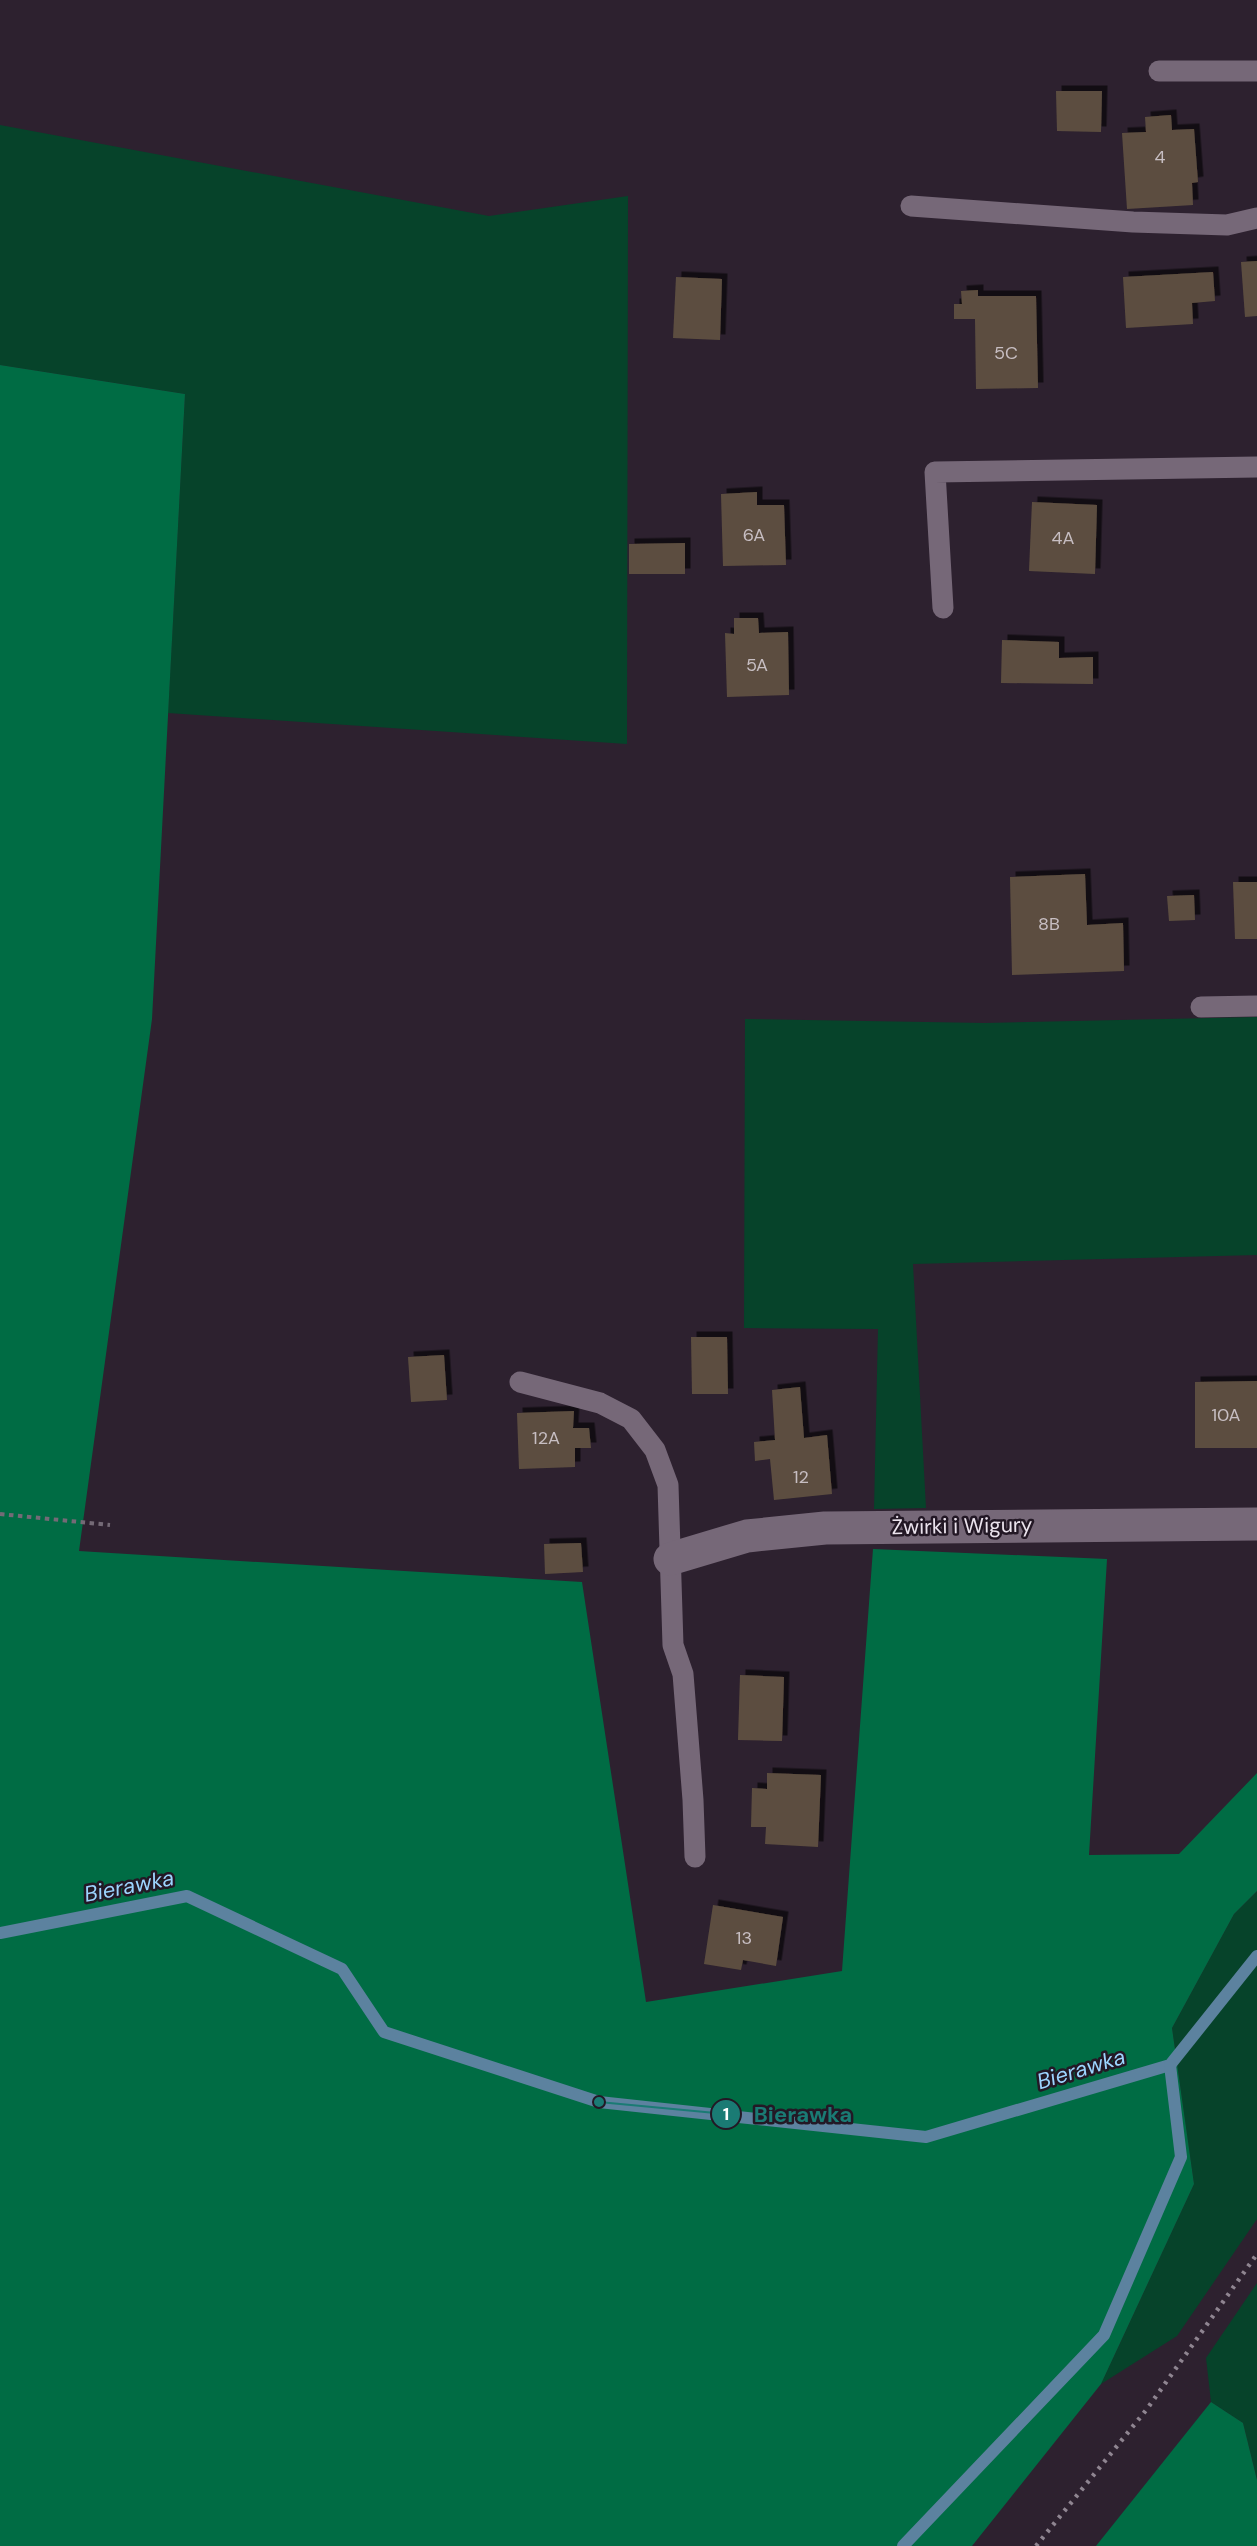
<svg xmlns="http://www.w3.org/2000/svg" width="1257" height="2546" font-family="'DM Sans',sans-serif">
<style>
.green{fill:#06432a}
.forest{fill:#006c44}
.lines{fill:none;stroke-linecap:round;stroke-linejoin:round}
.stream{stroke:#5c829f;stroke-width:12}
.building{fill:#5c4e3f;filter:url(#shadow)}
.path{stroke:#746a76;stroke-width:4;stroke-dasharray:4.5 4.5;stroke-linecap:butt}
.lane{stroke:#766878;stroke-width:21}
.street{stroke:#766878;stroke-width:33}
.rail{stroke:#8f8591;stroke-width:4.5;stroke-dasharray:3 6;stroke-linecap:butt}
.labels{text-anchor:middle;dominant-baseline:central;stroke-width:5;stroke-linejoin:round;paint-order:stroke}
.number-label{font-size:18px;fill:#c7bec2}
.street-label{font-size:21px;fill:#ebe3ed;stroke:#231825}
.water-label{font-size:22px;font-style:italic;fill:#9cd4fe;stroke:#231825}
.leader{fill:none;stroke:#1a7b74;stroke-width:2}
.callout-dot{fill:#1a7b74;stroke:#231825;stroke-width:2}
.mark-label{font-size:18px;text-anchor:middle;font-weight:bold;fill:#fff}
.callout-label{font-size:22px;text-anchor:middle;font-weight:bold;fill:#1a7b74;stroke:#231825;stroke-width:5;stroke-linejoin:round;paint-order:stroke}
</style>
<defs>
<filter id="shadow"><feDropShadow dx="5.5" dy="-5.5" stdDeviation="0" flood-color="#0009"/></filter>
</defs>
<rect width="100%" height="100%" fill="#2d212f"/>
<g class="green">
<polygon points="0,125 489,216 628,196 627,744 168,713 185,394 0,365"/>
<polygon points="1257,1017 1257,1255 913,1264 926,1508 874,1509 878,1329 744,1328 745,1019 985,1023"/>
<polygon points="1257,1891 1257,2219 1177,2336 1101,2384 1194,2184 1172,2028 1234,1914"/>
<polygon points="1257,2283 1257,2480 1243,2423 1211,2402 1206,2358"/>
</g>
<g class="forest">
<polygon points="0,365 185,394 152,1019 79,1551 582,1582 646,2002 842,1971 873,1549 1107,1559 1089,1855 1179,1854 1257,1773 1257,1891 1234,1914 1172,2028 1194,2184 1101,2384 972,2546 0,2546"/>
<polygon points="1211,2402 1243,2423 1257,2480 1257,2546 1096,2546"/>
</g>
<g class="lines">
<g class="stream">
<polyline points="0,1933 187,1896 342,1969 384,2032 599,2102 926,2137 1170,2065 1257,1956"/>
<polyline points="903,2546 1104,2335 1181,2157 1170,2065"/>
</g>
</g>
<g class="building">
<polygon points="1056,91 1102,91 1101,132 1057,131"/>
<polygon points="1171,115 1172,130 1194,129 1198,182 1192,183 1193,205 1127,209 1122,133 1146,132 1145,117"/>
<polygon points="1257,261 1257,316 1245,317 1241,262"/>
<polygon points="1213,272 1215,301 1192,303 1193,324 1126,328 1123,277"/>
<polygon points="676,277 722,279 720,340 673,338"/>
<polygon points="978,290 978,296 1036,296 1038,388 976,389 975,319 954,319 954,304 962,304 961,291"/>
<polygon points="757,492 757,505 784,505 786,565 723,566 721,494"/>
<polygon points="1032,502 1097,505 1095,574 1029,571"/>
<polygon points="685,543 685,574 629,574 629,544"/>
<polygon points="734,618 758,618 759,633 788,632 789,695 727,697 725,633 734,634"/>
<polygon points="1002,640 1059,642 1059,658 1093,657 1093,684 1001,683"/>
<polygon points="1085,874 1087,925 1123,923 1124,971 1012,975 1010,877"/>
<polygon points="1233,882 1257,882 1257,939 1235,939"/>
<polygon points="1194,895 1195,920 1169,921 1167,896"/>
<polygon points="691,1337 727,1337 728,1394 692,1394"/>
<polygon points="444,1355 447,1400 411,1402 408,1357"/>
<polygon points="1257,1381 1257,1448 1195,1448 1195,1382"/>
<polygon points="800,1387 804,1438 827,1435 832,1494 774,1500 770,1459 755,1461 754,1442 775,1440 772,1390"/>
<polygon points="574,1411 573,1428 589,1428 591,1448 575,1448 575,1467 519,1469 517,1413"/>
<polygon points="581,1543 583,1572 545,1574 544,1544"/>
<polygon points="740,1675 784,1677 782,1741 738,1740"/>
<polygon points="767,1773 821,1775 818,1847 765,1844 766,1827 751,1827 752,1788 767,1789"/>
<polygon points="713,1905 783,1917 776,1966 743,1960 741,1970 704,1964"/>
</g>
<g class="lines">
<polyline class="path" points="0,1514 110,1525"/>
<g class="lane">
<polyline points="1159,71 1257,71"/>
<polyline points="911,206 1133,222 1227,225 1257,218"/>
<polyline points="943,608 935,472 1257,467"/>
<polyline points="1201,1007 1257,1006"/>
<polyline points="520,1382 600,1403 631,1419 655,1450 668,1485 673,1645 683,1674 693,1800 695,1857"/>
</g>
<polyline class="street" points="670,1559 747,1536 825,1528 1257,1524"/>
<polyline class="rail" points="1036,2546 1147,2409 1257,2254"/>
</g>
<g class="labels">
<g class="number-label">
<text x="1160" y="157">4</text>
<text x="1006" y="353">5C</text>
<text x="754" y="535">6A</text>
<text x="1063" y="538">4A</text>
<text x="757" y="665">5A</text>
<text x="1049" y="924">8B</text>
<text x="1226" y="1415">10A</text>
<text x="546" y="1438">12A</text>
<text x="801" y="1477">12</text>
<text x="744" y="1938">13</text>
</g>
<g class="street-label">
<text transform="translate(962 1526) rotate(-1)">Żwirki i Wigury</text>
</g>
<g class="water-label">
<text transform="translate(129 1886) rotate(-11)">Bierawka</text>
<text transform="translate(1081 2069) rotate(-17)">Bierawka</text>
</g>
</g>
<path class="leader" d="M599 2102L726 2114"/>
<g class="callout-dot">
<circle cx="599" cy="2102" r="6"/>
<circle cx="726" cy="2114" r="15"/>
</g>
<g class="mark-label">
<text x="726" y="2120">1</text>
</g>
<g class="callout-label">
<text x="803" y="2122">Bierawka</text>
</g>
</svg>
